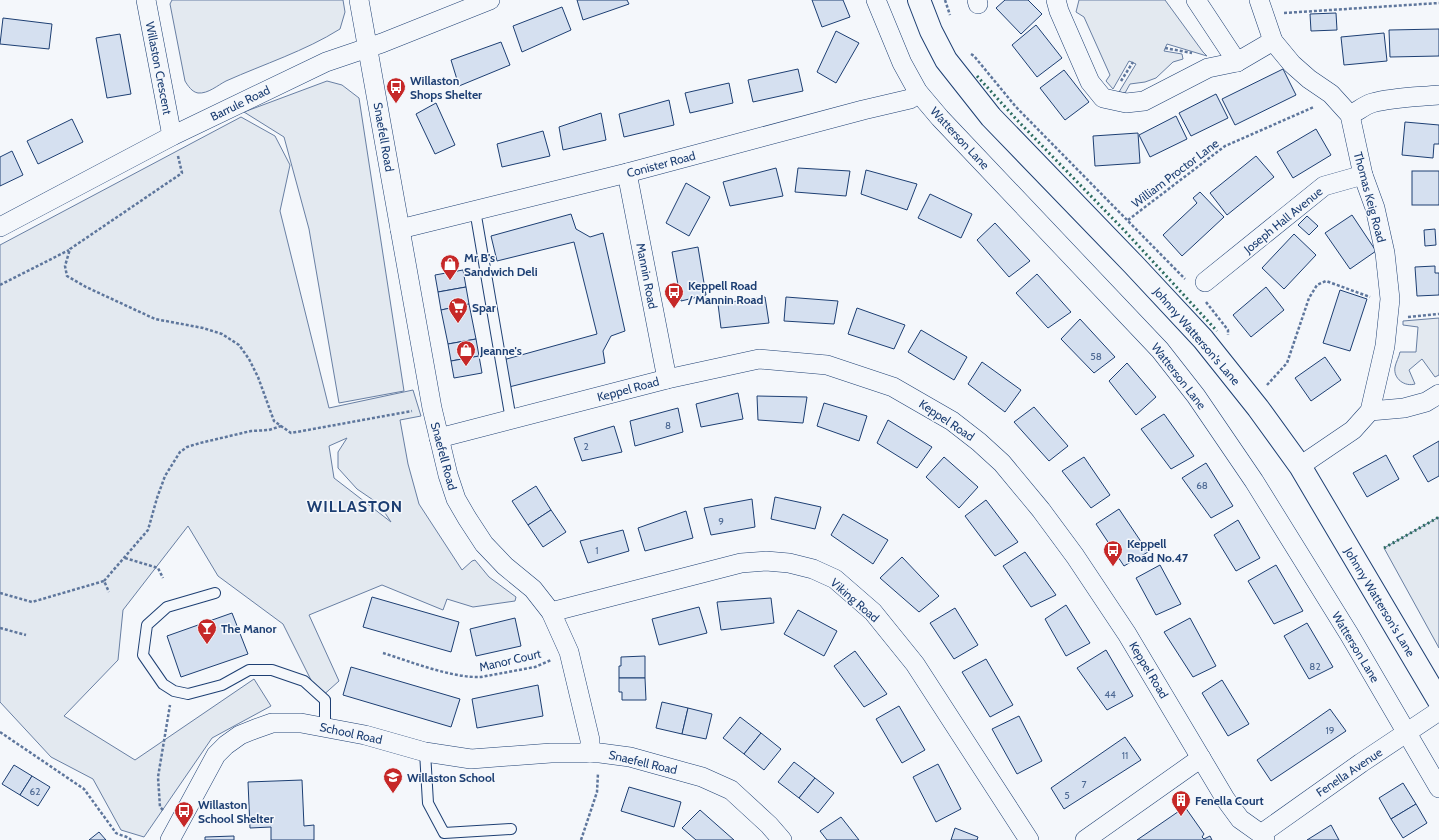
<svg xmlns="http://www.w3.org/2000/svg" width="1439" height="840" font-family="Cabin,sans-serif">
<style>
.green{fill:#e3e9f0;stroke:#687fa3;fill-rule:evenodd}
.building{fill:#d5e0f0;stroke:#1d3f73}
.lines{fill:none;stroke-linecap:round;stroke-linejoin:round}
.service-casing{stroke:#1d3f73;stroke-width:12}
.minor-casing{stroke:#1d3f73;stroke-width:20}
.trunk-casing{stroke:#1d3f73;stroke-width:24}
.path{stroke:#5e769c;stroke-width:2.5;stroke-dasharray:3 2;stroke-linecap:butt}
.service{stroke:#f4f7fb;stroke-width:10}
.minor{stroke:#f4f7fb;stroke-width:19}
.trunk{stroke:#f4f7fb;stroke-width:22}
.hedge{stroke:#2c6c60;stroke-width:3;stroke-dasharray:2 3;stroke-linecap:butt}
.labels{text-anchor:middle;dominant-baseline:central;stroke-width:3;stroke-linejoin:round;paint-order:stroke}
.number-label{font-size:10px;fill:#4b6792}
.street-label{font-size:12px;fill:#1d3f73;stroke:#f4f7fb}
.poi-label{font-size:12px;font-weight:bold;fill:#1d3f73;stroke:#f4f7fb;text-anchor:start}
.district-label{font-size:16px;font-weight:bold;letter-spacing:1px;fill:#1d3f73;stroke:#f4f7fb}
</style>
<rect width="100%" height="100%" fill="#f4f7fb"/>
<g class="green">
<path d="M172,0H343L345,12L340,29C305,51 264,64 226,81C218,85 208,94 198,93C192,92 188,86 185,81L170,4Z"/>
<polygon points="1079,0 1165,0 1203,52 1207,56 1167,44 1164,51 1182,54 1183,59 1173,62 1156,78 1145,82 1130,84 1125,93 1119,92 1136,64 1129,61 1113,89 1106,81 1110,75 1084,17 1076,12"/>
<polygon points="327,81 342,85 359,98 404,391 339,403 309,229 284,137 244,112"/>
<path d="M241,117L275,136L290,165L280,211L329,408L413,390L421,416L400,420L408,464L419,504L462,570L472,561L475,560L489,577L516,597L515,601L473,607L447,599L443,610L382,585L309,615L339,681L320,698L283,624L218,576L188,526L123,610L118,660L64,716L135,760L254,679L271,706L212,738L144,837L121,830L93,779L51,757L0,702V245ZM347,438L338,452V468L357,489L379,504L391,522L334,478L329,446Z"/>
<path d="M1439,318V375L1435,377L1422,359L1409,370L1415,384C1405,387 1393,379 1395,367C1396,362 1399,357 1400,352H1416L1418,327L1403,325V321Z"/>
<polygon points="1439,517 1439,648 1384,548"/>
</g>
<g class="building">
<polygon points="577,0 627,0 629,4 583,20"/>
<polygon points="812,0 843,0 850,17 822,27"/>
<polygon points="1005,0 1028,0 1042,14 1021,34 996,8"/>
<polygon points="562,7 571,30 522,52 513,26"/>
<polygon points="1336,13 1337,30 1311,31 1310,14"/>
<polygon points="3,18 52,24 49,49 0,44"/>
<polygon points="1036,25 1062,58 1037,77 1012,45"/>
<polygon points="1439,29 1439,56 1390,57 1389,30"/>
<polygon points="836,31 859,43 836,83 817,72"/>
<polygon points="1384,33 1387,61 1344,65 1341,37"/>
<polygon points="120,34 131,94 107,98 96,38"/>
<polygon points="501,42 510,65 459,86 451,60"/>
<polygon points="798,69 803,91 753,102 748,80"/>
<polygon points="1283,69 1296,95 1235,125 1222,99"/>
<polygon points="1064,70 1089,102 1065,120 1040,88"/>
<polygon points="729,83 733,103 690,113 685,93"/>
<polygon points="1216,94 1228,118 1191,136 1179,113"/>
<polygon points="669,100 674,125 624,137 619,114"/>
<polygon points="436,103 455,145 435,154 416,114"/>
<polygon points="601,113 606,140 563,150 559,127"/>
<polygon points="1176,116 1187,139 1150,157 1139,135"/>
<polygon points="72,119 83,142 38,164 27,141"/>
<polygon points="1405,122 1439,125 1439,144 1434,144 1433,158 1402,155"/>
<polygon points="1316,129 1331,155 1293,178 1277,152"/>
<polygon points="543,131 550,156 502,167 497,144"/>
<polygon points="1138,133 1140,163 1095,166 1093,136"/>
<polygon points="12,151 23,175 0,186 0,157"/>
<polygon points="1256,156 1274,177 1227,215 1210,193"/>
<polygon points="776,168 783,196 730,206 723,182"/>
<polygon points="798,168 850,171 846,196 795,192"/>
<polygon points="866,170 917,184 907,210 861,194"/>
<rect x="1412" y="171" width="27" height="34"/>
<polygon points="686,183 710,197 689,236 666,223"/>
<polygon points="1200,192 1224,217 1182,256 1163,235 1197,203 1193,198"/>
<polygon points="930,194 972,214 961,238 918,218"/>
<polygon points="571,214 576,229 590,237 603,233 625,331 611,336 603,351 605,363 509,387 503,360 597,334 574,242 497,261 491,236"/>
<polygon points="1352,215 1376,251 1350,269 1325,233"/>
<polygon points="1307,216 1318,226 1309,235 1298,225"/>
<polygon points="995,223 1030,261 1009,277 977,240"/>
<polygon points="1435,229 1436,245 1425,246 1424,230"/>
<polygon points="1294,234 1316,255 1284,289 1262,268"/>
<polygon points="698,247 706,295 681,301 672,252"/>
<polygon points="1435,266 1435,273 1439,273 1439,295 1417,296 1415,267"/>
<polygon points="463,270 466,287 438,292 435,275"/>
<polygon points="1037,274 1071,312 1048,328 1016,293"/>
<polygon points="466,287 469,304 441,310 438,292"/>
<polygon points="1266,287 1284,310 1251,337 1233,315"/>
<polygon points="1340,290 1367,299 1350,351 1323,343"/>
<polygon points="765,297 769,323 721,328 718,304"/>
<polygon points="786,297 838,301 834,324 784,321"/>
<polygon points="469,304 476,339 448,344 441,310"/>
<polygon points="857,308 905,325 894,349 848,334"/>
<polygon points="1080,319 1115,357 1094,373 1061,339"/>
<polygon points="921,330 967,357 954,380 908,352"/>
<polygon points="476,339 479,356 451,361 448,344"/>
<polygon points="479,356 482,373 454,378 451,361"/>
<polygon points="1325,357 1341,380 1311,401 1295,378"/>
<polygon points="982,362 1021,390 1005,412 968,384"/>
<polygon points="1127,363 1156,397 1136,415 1109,381"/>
<polygon points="738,393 743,419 701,427 696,404"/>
<polygon points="757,396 807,397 803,423 758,420"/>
<polygon points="824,403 867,416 859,441 817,426"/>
<polygon points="1034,407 1068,446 1049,461 1014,422"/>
<polygon points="678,408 683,432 635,446 630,421"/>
<polygon points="1164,414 1194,456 1171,469 1141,429"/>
<polygon points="888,420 932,447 917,468 877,443"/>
<polygon points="614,426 622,452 582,461 574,438"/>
<polygon points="1439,441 1439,476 1428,482 1413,456"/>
<polygon points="1386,455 1399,479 1367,497 1353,473"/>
<polygon points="944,457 978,487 959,508 926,477"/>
<polygon points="1084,457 1110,495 1091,508 1062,471"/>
<polygon points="1206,463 1233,506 1211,518 1182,478"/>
<polygon points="536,486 551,510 528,525 512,501"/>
<polygon points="775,497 821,507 815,529 771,519"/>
<polygon points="752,499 755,527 711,535 704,508"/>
<polygon points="986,500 1018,542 995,556 965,516"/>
<polygon points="1119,509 1148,552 1124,566 1096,524"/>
<polygon points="551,510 566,532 543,547 528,525"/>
<polygon points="686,511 693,538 645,551 638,528"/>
<polygon points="843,514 888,540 873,564 831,535"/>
<polygon points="1238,520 1260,558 1236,571 1214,535"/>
<polygon points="623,530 629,551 588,563 580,541"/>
<polygon points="1025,552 1056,595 1031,607 1003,566"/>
<polygon points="902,557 939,596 919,612 880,578"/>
<polygon points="1160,565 1181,604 1156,615 1136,578"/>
<polygon points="1276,565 1303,611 1274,624 1248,581"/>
<polygon points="372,597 459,622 451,652 363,627"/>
<polygon points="771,598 774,623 721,630 717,602"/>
<polygon points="1066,605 1090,643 1066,656 1045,619"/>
<polygon points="699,607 707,633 659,645 652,619"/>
<polygon points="955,608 978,645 954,659 930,623"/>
<polygon points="798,610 837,631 824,656 784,634"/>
<polygon points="232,613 248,654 181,677 167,636"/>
<polygon points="515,618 521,646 476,656 470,629"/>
<polygon points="1190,618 1216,666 1193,677 1164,632"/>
<polygon points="1307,623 1333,667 1309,679 1284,636"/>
<polygon points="1106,650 1133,696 1107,710 1077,668"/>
<polygon points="855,651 887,694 864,707 834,666"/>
<polygon points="645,656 645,678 619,678 619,666 621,666 621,657"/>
<polygon points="986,659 1013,705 990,717 962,672"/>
<polygon points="351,667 460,699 451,727 343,695"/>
<polygon points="619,678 645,678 646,700 622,700 622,692 619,692"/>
<polygon points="1222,680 1249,724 1228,736 1202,693"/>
<polygon points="538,685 543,716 477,728 472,699"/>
<polygon points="662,702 688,708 682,734 656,728"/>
<polygon points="899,706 925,750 902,763 876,719"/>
<polygon points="688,708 712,714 706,739 682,734"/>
<polygon points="1330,709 1346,731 1271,781 1257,760"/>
<polygon points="1019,716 1042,761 1017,774 992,729"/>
<polygon points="740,717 761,733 744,754 723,738"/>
<polygon points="761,733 781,749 764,770 744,754"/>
<polygon points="1125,737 1141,760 1064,809 1051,788"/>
<polygon points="794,762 815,778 799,798 778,782"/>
<polygon points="938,764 961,809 936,822 913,777"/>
<polygon points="14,765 32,776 20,795 2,784"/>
<polygon points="32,776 50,787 38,806 20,795"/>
<polygon points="815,778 834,793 818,813 799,798"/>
<polygon points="302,780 304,826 314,825 314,840 271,840 271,827 250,828 248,782"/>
<polygon points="1403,783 1416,804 1391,819 1379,798"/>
<polygon points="629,787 681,802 674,827 621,811"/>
<polygon points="1416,804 1427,823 1403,838 1391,819"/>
<polygon points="1185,807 1204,834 1202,837 1204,839 1210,836 1212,840 1137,840"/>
<polygon points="700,810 734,840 696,840 682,828"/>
<polygon points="841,817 859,840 827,840 820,831"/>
<polygon points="1331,825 1339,840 1307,840"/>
<polygon points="955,828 978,837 977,840 951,840"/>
<polygon points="99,832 106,840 89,840"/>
<polygon points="234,836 234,840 205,840 205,837"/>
</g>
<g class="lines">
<g class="service-casing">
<g id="service">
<polyline points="475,210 511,420"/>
<polyline points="215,593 167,607 147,625 143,655 163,684 174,691 188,694 222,685 249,670 272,670 304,681 325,700 325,727"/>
<polyline points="425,752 428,803 444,833 511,829"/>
</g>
</g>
<g class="minor-casing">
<g id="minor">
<polyline points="146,0 172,136"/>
<polyline points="359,0 432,408 448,475 456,499 467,518 484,544 505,566 533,589 551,612 569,652 590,740 590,753"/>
<polyline points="876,0 902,63 918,92 940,118 1160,350 1196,396 1254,481 1349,634 1439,788"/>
<polyline points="977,0 978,4"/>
<polyline points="1056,0 1059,11 1090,82 1103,98 1126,103 1144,101 1208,68 1237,62 1273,41"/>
<polyline points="1196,0 1237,62"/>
<polyline points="1259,0 1273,41 1292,64 1309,79 1331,94 1350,115 1363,175 1375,208 1385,253 1390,299 1385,346 1370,411 1353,430 1300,466"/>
<path d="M1350,115C1358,111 1365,105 1372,103C1394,97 1417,97 1439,95"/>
<polyline points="627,173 667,379"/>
<polyline points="0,227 172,136 326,62 382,43 490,0"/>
<polyline points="400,229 627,173 863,110 910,99 918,92"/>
<polyline points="1205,282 1324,186 1363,175"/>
<polyline points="1370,411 1404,408 1426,402 1439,394"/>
<polyline points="439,438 667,379 759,359 827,365 893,387 952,421 979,442 1002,463 1041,510 1075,556 1127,634 1226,800 1240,819 1261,834 1265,840"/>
<polyline points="551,612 741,563 766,561 789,563 813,569 835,579 873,612 915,664 1029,840"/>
<polyline points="1261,834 1361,763 1439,711"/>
<polyline points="170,840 216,755 226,745 240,735 255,729 272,723 301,723 365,735 425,752 471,759 551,753 600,753 630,757 702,777 731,790 769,825 782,840"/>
<polyline points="1085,840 1201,758"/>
</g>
</g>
<g class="trunk-casing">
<polyline id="trunk" points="919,0 931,31 946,60 991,117 1133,264 1203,339 1258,408 1300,466 1439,701"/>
</g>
<g class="path">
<polyline points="945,0 950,15"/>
<polyline points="1284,13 1439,3"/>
<polyline points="1165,48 1192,53"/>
<polyline points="971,54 974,56 1016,107 1185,279"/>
<polyline points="1121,81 1133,62"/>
<polyline points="178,156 182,173 70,249 65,266 67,276 86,287 155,319 203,328 222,334 239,345 249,359 258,377 274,421 291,433 412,411"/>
<polyline points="1128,220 1225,146 1314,107"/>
<polyline points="0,285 69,250"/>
<polyline points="1206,302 1228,330 1228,335"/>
<polyline points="1408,317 1439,314"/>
<polyline points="1267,385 1287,363 1309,298 1317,285 1326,281 1370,297"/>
<polyline points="125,558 158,568 163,578"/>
<polyline points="104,581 148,530 157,498 165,476 180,452 187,447 200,443 251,431 269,430 281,426"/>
<polyline points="0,593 32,602 104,581 109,592"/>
<polyline points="0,628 26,635"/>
<path d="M383,653C412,662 451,678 481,677L535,667L551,660"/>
<path d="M0,732L84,789L116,833C121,836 128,836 131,840"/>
<polyline points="163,810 160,807 158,777 170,705"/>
<polyline points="581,840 597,792 598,773"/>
</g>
<use href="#service" class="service"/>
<use href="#minor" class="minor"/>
<use href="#trunk" class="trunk"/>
<g class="hedge">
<polyline points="977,76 1017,120 1122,228 1217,331"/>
<polyline points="1384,548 1439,517"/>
</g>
</g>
<defs>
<g id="bus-pin" transform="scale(1)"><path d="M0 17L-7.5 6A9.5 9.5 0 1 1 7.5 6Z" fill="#c62828" stroke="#f4f7fb"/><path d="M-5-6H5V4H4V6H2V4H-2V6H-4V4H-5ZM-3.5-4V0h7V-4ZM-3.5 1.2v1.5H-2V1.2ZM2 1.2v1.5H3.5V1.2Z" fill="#fff"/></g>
<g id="shop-pin" transform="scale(1)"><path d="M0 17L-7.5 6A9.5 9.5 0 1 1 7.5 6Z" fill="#c62828" stroke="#f4f7fb"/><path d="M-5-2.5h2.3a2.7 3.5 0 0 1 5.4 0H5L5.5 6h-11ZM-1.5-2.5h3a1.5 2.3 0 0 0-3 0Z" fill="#fff"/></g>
<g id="supermarket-pin" transform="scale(1)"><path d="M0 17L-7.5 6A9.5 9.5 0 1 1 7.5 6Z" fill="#c62828" stroke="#f4f7fb"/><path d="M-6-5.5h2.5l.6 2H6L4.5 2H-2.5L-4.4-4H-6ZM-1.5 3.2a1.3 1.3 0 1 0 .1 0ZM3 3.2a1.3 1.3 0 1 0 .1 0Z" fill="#fff"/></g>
<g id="bar-pin" transform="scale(1)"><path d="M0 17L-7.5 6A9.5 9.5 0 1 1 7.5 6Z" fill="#c62828" stroke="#f4f7fb"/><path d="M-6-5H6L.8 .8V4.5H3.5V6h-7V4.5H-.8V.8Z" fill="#fff"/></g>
<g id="school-pin" transform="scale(1)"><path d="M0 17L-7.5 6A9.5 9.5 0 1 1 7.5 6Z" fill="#c62828" stroke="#f4f7fb"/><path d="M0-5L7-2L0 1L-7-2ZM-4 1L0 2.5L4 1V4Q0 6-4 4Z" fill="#fff"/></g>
<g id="building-pin" transform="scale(1)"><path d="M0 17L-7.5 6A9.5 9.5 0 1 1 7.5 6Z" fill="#c62828" stroke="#f4f7fb"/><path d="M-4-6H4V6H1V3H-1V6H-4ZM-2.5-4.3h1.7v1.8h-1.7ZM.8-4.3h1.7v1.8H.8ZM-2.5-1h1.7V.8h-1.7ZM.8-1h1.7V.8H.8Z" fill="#fff"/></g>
</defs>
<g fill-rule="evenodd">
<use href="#bus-pin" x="396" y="87"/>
<use href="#shop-pin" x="450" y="264"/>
<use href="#bus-pin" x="674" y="292"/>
<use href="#supermarket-pin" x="458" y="307"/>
<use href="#shop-pin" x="466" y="350"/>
<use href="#bus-pin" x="1113" y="550"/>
<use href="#bar-pin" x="207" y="628"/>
<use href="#school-pin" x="393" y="777"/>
<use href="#building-pin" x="1181" y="800"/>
<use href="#bus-pin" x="184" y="811"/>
</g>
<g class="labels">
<g class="number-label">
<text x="1096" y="356">58</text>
<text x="668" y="425">8</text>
<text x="586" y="446">2</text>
<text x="1202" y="485">68</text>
<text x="721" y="521">9</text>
<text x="597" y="550">1</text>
<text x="1315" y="666">82</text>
<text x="1110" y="694">44</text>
<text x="1330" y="730">19</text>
<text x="1125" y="755">11</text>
<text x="1084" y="784">7</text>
<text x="35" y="791">62</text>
<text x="1067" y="795">5</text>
</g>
<g class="street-label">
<text transform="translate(159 68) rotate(79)">Willaston Crescent</text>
<text transform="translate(240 103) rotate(-26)">Barrule Road</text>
<text transform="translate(384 137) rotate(80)">Snaefell Road</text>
<text transform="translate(960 138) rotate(47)">Watterson Lane</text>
<text transform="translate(661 164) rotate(-15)">Conister Road</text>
<text transform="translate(1175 173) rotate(-37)">William Proctor Lane</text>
<text transform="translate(1370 197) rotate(75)">Thomas Keig Road</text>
<text transform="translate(1283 220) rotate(-39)">Joseph Hall Avenue</text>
<text transform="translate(647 276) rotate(79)">Mannin Road</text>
<text transform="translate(1197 336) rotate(49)">Johnny Watterson's Lane</text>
<text transform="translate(1179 376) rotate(52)">Watterson Lane</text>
<text transform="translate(628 389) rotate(-15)">Keppel Road</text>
<text transform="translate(947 420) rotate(34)">Keppel Road</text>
<text transform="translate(444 456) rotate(75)">Snaefell Road</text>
<text transform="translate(855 600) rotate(41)">Viking Road</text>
<text transform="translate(1380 602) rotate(59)">Johnny Watterson's Lane</text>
<text transform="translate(1356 647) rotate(59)">Watterson Lane</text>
<text transform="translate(510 660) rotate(-13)">Manor Court</text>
<text transform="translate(1149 670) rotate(59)">Keppel Road</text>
<text transform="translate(351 733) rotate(12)">School Road</text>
<text transform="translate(643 762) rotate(13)">Snaefell Road</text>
<text transform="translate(1349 772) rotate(-34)">Fenella Avenue</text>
</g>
<g class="poi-label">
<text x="410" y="80">Willaston<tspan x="410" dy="14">Shops Shelter</tspan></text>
<text x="464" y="257">Mr B's<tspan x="464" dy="14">Sandwich Deli</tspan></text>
<text x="688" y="285">Keppell Road<tspan x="688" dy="14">/ Mannin Road</tspan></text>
<text x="472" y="307">Spar</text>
<text x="480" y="350">Jeanne's</text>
<text x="1127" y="543">Keppell<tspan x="1127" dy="14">Road No.47</tspan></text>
<text x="221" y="628">The Manor</text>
<text x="407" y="777">Willaston School</text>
<text x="1195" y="800">Fenella Court</text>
<text x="198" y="804">Willaston<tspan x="198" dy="14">School Shelter</tspan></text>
</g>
<g class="district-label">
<text x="355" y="506">WILLASTON</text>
</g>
</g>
</svg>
